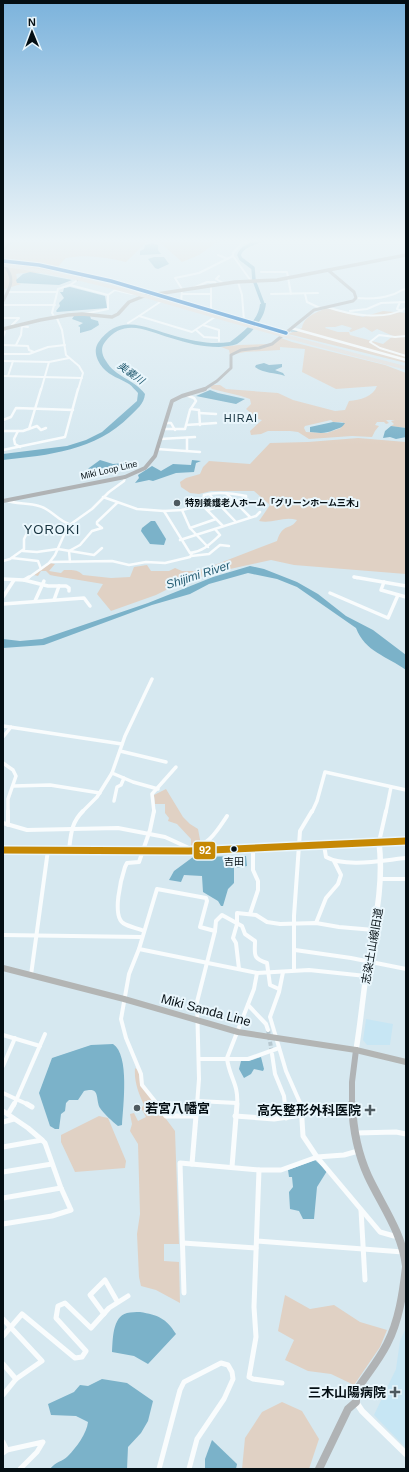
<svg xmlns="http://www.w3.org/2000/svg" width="409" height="1472" font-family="Helvetica,'Noto Sans JP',sans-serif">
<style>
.built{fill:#c7e6f4}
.green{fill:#e0d1c4;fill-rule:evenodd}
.water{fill:#7bb2c9}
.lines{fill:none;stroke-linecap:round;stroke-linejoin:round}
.stream{stroke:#7bb2c9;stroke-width:1}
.river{stroke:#7bb2c9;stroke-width:3.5}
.minor-tunnel-far1{stroke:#b6c7cf;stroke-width:2;stroke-dasharray:2 1;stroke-linecap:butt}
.minor-tunnel{stroke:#b6c7cf;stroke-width:4;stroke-dasharray:4 2;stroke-linecap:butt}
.minor-far4{stroke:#f9fcfd;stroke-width:2}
.minor-far3{stroke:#f9fcfd;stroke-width:2.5}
.minor-far2{stroke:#f9fcfd;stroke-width:3.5}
.minor-far1{stroke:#f9fcfd;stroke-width:4}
.minor{stroke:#f9fcfd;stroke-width:5}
.tertiary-far2{stroke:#f9fcfd;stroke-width:2.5}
.tertiary-far1{stroke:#f9fcfd;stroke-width:5.5}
.tertiary{stroke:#f9fcfd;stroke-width:6}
.secondary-far3{stroke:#b0b3b5;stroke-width:3}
.secondary-far2{stroke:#b0b3b5;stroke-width:4}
.secondary-far1{stroke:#b0b3b5;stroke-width:6}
.secondary{stroke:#b0b3b5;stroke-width:8}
.primary-far1{stroke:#b3b5b4;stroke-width:3.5}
.primary{stroke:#b3b5b4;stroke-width:6}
.motorway{stroke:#e3deda;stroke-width:3.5}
.bus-1-casing{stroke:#e9f6fc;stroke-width:5.5}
.bus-2-casing{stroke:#e9f6fc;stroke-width:10}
.bus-1{stroke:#0065bd;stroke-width:3.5}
.bus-2{stroke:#c68804;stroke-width:7}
.poi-dot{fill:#4e5a60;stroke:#e9f6fc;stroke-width:1.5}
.bus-dot{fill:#040e13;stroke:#e9f6fc;stroke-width:1.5}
.labels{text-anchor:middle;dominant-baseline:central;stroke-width:4;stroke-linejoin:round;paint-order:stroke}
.far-street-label{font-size:9px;fill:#040e13;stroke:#e9f6fc}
.far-poi-label{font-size:9px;font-weight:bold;fill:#040e13;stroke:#e9f6fc;text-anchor:start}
.far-water-label{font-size:10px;font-style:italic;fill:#245c72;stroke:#e9f6fc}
.bus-label{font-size:10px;fill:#040e13;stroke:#e9f6fc}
.far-quarter-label{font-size:11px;letter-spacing:1px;fill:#183440;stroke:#e9f6fc}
.street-label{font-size:11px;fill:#040e13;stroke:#e9f6fc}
.water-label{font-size:12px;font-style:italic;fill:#245c72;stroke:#e9f6fc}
.quarter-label{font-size:13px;letter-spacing:1px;fill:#183440;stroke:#e9f6fc}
.near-street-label{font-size:13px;fill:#040e13;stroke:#e9f6fc}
.near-poi-label{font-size:13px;font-weight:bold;fill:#040e13;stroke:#e9f6fc;text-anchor:end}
.line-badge{stroke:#e9f6fc;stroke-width:1.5}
.badge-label{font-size:11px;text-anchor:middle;font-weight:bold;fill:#fff}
</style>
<rect width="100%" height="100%" fill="#d6e8f0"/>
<g class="built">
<polygon points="366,1019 393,1024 390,1045 367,1045 363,1040"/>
<polygon points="406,1328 406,1448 374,1415 396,1369 400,1341"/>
</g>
<g class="green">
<path d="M3,240H149L126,262C106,257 86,254 66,258C62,261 60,265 57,268C49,276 27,271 16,274L18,283L21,284L5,289L3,295Z"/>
<polygon points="150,240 220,240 199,255 182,262 159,242"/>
<path d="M326,308L363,317L383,311L406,313V363L288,334L302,328C304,316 316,313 326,308ZM342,325L352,328L349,331L351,332L364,327L372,332L377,329L393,336L383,344L350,335L349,332H338L325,328L326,327H335Z"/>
<path d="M281,338L292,342L385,365L406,373V428L391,426L394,424L391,421L395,420H386L389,423L386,424L384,422H377L375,425L379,426L375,431L372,437L352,436L309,439L298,432L290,431H268L261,434L251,435L250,431L262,420L258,419L246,409L251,404L250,399L241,396L212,389L210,387L213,385H220L226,389L278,393L293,400L335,411L345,410L349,401C360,400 373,397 377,386L336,389L302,372L305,349L280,347V350L245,352L230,355L229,350L221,347L239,345L273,344ZM331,420L333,422H343L341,428L327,433L306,432L304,428L305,426Z"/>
<path d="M358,438L406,442V574L294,565L271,560L221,571L178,584L156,595L111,611L97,594L103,584L55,576L50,575L46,571H41L38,576L34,575L51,563L55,564L49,571L61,573L64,570C72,570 77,569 83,575L111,578L130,577L134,567L147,565L151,571H169L175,568L182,571H194L212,566L277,541C283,522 290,531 297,520C284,516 272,524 259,521L270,505L254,491H211L199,494L190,493L181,487L180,482L186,478L200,474L203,467L209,461L250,464L270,443L308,442Z"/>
<polygon points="166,789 183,817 190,824 198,829 201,845 191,847 191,839 177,824 168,821 169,818 165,813 165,804 155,804 154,795"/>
<path d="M135,1068L139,1071L140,1084L175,1131L179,1244H164V1261L179,1262L180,1303L156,1290L141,1286L139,1277L137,1234L140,1214L138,1144L130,1131L132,1124L130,1114L134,1113L138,1121L146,1117L141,1108L144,1105C138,1092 134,1081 135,1068Z"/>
<polygon points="99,1116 108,1118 126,1161 125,1168 75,1172 61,1142 61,1135"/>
<polygon points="285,1295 310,1309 334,1305 360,1322 387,1330 380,1347 354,1385 331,1374 308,1371 285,1360 294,1340 278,1331"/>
<polygon points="282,1402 302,1411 319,1439 309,1469 242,1469 245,1438 262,1412"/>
</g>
<g class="water">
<polygon points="152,243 158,245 158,250 161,254 140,255 140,251 144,249 145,245"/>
<polygon points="154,257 164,257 169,264 158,269 155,268 148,259"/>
<polygon points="30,272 72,280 59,285 17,283 16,280 23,274"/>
<polygon points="70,287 105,296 107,308 57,312 56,311 60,306 59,303 64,298 60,292 63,292 64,288"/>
<path d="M266,303C265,315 259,323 251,332C246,336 242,341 237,344C232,346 225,346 219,347C202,347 187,343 171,338C147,331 124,317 105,342C100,348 102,355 106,361C115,377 134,379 145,394C144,404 137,409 130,416C95,451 49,455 3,460V454L67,446L86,440L102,432L137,401L138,393C135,390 132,386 129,384C121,379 110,376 103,368C97,361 93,351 98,343C120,311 147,329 175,336C194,341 211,345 230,342C242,333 259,320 260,304Z"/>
<polygon points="74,316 90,316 91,319 98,321 99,325 91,330 80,333 80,327 78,326 83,323 72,319"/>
<path d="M264,363L269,365L282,364V367L275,370L283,373L285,376C275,372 264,374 255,367L256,365Z"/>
<polygon points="210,390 218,393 245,399 236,404 196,396"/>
<path d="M333,422L345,423C342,428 339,428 334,430C324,434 320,433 310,432V427Z"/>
<polygon points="391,426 406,428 406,437 396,439 390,437 383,438 385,431"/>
<path d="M100,460L113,464L124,463V465C115,472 98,465 87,471L89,468Z"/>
<polygon points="192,460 201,461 196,463 194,472 176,473 153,481 149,480 135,483 139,478 138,475 152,466 161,471 173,464 191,465"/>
<polygon points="151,521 155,521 166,539 164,545 150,544 141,531 142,528"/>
<path d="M250,566L264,569L297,582L318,594L346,616L373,630L406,655V670C387,656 365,652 356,628L297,587L277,579L248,573L209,584L190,594L152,605L44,645L3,648V639L20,641L42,639L148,603L213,577Z"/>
<polygon points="246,856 247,866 234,868 234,883 228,889 223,906 221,906 218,901 203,892 202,876 184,875 181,882 169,880 174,871 193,857"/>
<path d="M113,1044C130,1055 123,1106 122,1125L118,1126C113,1122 103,1113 100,1108C95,1099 101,1086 84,1091L78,1100H69L66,1103L65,1111L61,1114L59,1129H55L50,1126L39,1093L52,1058L91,1045Z"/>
<polygon points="261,1057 264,1069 263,1071 254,1069 251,1074 244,1078 239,1069 241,1061 249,1061"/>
<polygon points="315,1160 327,1171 317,1187 314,1219 303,1219 299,1211 290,1209 289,1192 293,1187 292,1177 289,1177 288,1170"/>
<path d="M140,1312C158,1315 166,1318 176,1334L148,1364L134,1356L112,1352C113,1340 112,1317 127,1313C131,1312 136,1312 140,1312Z"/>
<path d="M102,1379L127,1383L153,1401L148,1421L141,1433L128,1447L127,1469H50C56,1461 62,1462 68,1456C76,1448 87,1433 88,1422L76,1416L51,1415L48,1404L74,1392L80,1385L88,1386Z"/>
<polygon points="212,1440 237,1464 236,1469 205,1469 205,1459"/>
</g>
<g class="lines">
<g class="stream">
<polyline points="257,323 273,328"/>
<polyline points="291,331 297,331"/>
</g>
<path class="river" d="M261,311L263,304L254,280L253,268L241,259L239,255C242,246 254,243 263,240"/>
<polyline class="minor-tunnel-far1" points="76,281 85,275"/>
<polyline class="minor-tunnel" points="268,1030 272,1053"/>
<g class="minor-far4">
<polyline points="218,255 228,259"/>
<polyline points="3,261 39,265 111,281 286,333"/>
<polyline points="261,272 287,272 291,294"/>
<polyline points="219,276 216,279 223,283"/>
<polyline points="251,281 233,256 233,253 242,243 252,240"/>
<polyline points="238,282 242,295 244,321"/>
<polyline points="70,285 108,295"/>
<polyline points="211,285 211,312"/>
<polyline points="193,288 207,282 215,282 216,284"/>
<polyline points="7,292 57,292"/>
<polyline points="182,294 211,294"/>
<polyline points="271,294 318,293"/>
<polyline points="305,294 307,302 320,308"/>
<path d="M356,298C368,299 380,299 391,295C397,294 401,289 406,289"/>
<polyline points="163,300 139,316 192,332 218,315"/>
<polyline points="400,302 397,309 402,311"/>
<polyline points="181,303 182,289 175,278 199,273 233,256"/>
<polyline points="3,305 55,305"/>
<path d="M327,307C350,315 384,321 406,308"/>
<polyline points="350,311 367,309 381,303 406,302"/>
<polyline points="84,314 108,309 108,295 115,290 132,294 142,291"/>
<polyline points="54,316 52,313 58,289 70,285 76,281"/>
<polyline points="56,316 62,330 66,355 79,366 83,373 78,390"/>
<polyline points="3,318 19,318 12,325 13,327"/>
<polyline points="128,323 139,316"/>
<polyline points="203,325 219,330 219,341"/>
<polyline points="20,326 28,327"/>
<polyline points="3,329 5,332 3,337"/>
<polyline points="196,330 204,337 219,338"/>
<polyline points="406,336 395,337 379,335 370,342 380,348 406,356"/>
<polyline points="3,345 28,346 29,350 34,352"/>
<polyline points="16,345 21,335 22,326"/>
<polyline points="3,354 29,354 48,347 65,345"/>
<polyline points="3,361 49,362 69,358"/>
<polyline points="3,376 82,378"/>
<polyline points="8,376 13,361"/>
<polyline points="41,390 49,362"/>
</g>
<g class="minor-far3">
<polyline points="191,409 199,410 200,425"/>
<polyline points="199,413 216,414"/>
<polyline points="3,420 11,417 16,408 73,410"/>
<polyline points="3,422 3,429"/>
<polyline points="165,423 171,423 175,430"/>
<polyline points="186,425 216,423"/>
<polyline points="29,429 41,389"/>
<polyline points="163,429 185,429 190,410 196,401 194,398 186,395"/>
<polyline points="3,431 18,431"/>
<polyline points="187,438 187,451"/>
<polyline points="160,439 195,437"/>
<polyline points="20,447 15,444 14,439 18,431 23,431 37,426 41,430 46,428"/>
<polyline points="157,449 200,452"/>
<polyline points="3,450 65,437 78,389"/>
<polyline points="226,493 250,517"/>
<polyline points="209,494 236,522"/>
<polyline points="103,497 137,509 164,511"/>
<path d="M5,500C16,505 28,502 39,506C51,509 57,520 69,524"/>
<polyline points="202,505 223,526"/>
<polyline points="182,510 190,528 208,547"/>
<polyline points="208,510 246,498 246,496"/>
<polyline points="190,528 216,519"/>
<path d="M215,529L220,535C210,544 204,551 190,553L164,511L182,510L202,505L204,495C218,491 232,493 246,496"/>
<polyline points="180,540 256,516 260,512"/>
<polyline points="23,551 37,552 58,549 94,555 102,548"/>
<polyline points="191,556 209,554 220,545 229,546"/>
<polyline points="12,558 38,561 41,569"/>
<polyline points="3,561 10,559 24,549 24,539 28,531"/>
<polyline points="50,562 112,561 129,565 146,562 165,563 190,557 192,553"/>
<polyline points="70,562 69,551 80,545 92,531 102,528 97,524 97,522 117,503"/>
<polyline points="354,577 357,578"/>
<polyline points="28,578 49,563 55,555 68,526 92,509 109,492 124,481 125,477"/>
</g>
<g class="minor-far2">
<polyline points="354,577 406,586"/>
<polyline points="3,579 24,580 29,577"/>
<polyline points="24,580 48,586 66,586 69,588 69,591"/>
<polyline points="384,582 381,590 406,597"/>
<polyline points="330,593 388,618 398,595"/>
<polyline points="3,597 14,580"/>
<polyline points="54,600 59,586"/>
<polyline points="35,601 44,581"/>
<polyline points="3,604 84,598 90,606"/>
<polyline points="3,726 122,744"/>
<polyline points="3,737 11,727"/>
<polyline points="120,751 166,762"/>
<polyline points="3,763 13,770 16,776 8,799 8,812"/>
<polyline points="112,773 133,782 158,789"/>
<polyline points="14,786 50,785 100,793"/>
<polyline points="114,801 117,787 121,785 124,778"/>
<polyline points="82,812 97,797 112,773 125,736 152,679"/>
<polyline points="154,812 152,794 176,767"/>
<polyline points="312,812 317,801 325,772 406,790"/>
<polyline points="386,812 391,787"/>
</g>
<g class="minor-far1">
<polyline points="8,811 8,825"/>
<polyline points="3,823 27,830 118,828 165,837 189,848 189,851"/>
<polyline points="379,842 386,811"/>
<path d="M324,845L326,857C346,868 384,860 406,858"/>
<path d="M189,848C208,847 217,831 227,816"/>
<path d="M69,850C71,834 71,823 83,811"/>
<polyline points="382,879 406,879"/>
<polyline points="250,914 258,890 258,881 253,870 253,849"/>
<polyline points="316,923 326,898 338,884 341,875 334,861"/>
<path d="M144,931C137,928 129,927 123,923C112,915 121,879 125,867L127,863L139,862L150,830L154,811"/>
<path d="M215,931L216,921L222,915L242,926L245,934L255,941C255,955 252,958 267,963L270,985L279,989"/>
<polyline points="3,935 141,937"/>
<polyline points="139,949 257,973 309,970 366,976"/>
<polyline points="295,950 351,958 406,969"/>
<polyline points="239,969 236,943 233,938 237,924 237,913 256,915 267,922 280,924 316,923 339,927 374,930"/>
<polyline points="294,970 294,916 300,831 312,811"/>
<polyline points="283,972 279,992 270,1017 286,1071 301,1105"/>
<polyline points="31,975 48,850"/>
<polyline points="248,1005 266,1024 268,1030"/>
<polyline points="3,1035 40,1046"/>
<polyline points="272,1054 275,1074 284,1096 285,1105"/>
<polyline points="199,1059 248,1059 279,1048"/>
<polyline points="3,1066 15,1038"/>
<polyline points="3,1093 29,1105"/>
<polyline points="197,1101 237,1103"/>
<polyline points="14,1105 45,1034"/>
<polyline points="158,1105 142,1085 141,1074 126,1038 121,1019 129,974 139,949 157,889 206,898 207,901 200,927 215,931 197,1002 199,1079 197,1105"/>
<path d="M237,1105C239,1084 229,1077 227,1058L254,989L257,973"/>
</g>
<g class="minor">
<polyline points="27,1104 32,1107"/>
<polyline points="157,1104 166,1116 195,1116"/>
<polyline points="285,1104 286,1118"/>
<polyline points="301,1104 303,1136 317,1157 380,1232 394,1236 398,1235"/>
<polyline points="3,1111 28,1128 42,1140"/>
<polyline points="8,1114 14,1104"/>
<polyline points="235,1116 274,1119 302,1115"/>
<polyline points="3,1122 14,1119"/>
<polyline points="356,1133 396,1132 406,1134"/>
<polyline points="3,1147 42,1140 45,1143 61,1188 71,1210 52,1216 3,1224"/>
<polyline points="192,1164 197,1104"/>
<polyline points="232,1167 237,1104"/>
<polyline points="259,1170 254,1307 256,1337 249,1377 253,1379 282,1383"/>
<polyline points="3,1172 52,1164"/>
<polyline points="3,1198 61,1188"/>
<polyline points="361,1210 365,1280"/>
<polyline points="257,1241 403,1252"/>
<polyline points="183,1243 256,1248"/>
<polyline points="184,1293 180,1163 259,1170 281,1170 317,1157 344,1155 358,1151"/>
<polyline points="104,1314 90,1295 105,1280 117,1301"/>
<polyline points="3,1319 42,1361 16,1379 3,1395"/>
<polyline points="3,1336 22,1314 75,1358 82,1357 86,1351 56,1318 58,1306 65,1303 91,1328 109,1308 128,1296"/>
<polyline points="3,1364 16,1379"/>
<polyline points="3,1442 7,1450 3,1453"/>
<polyline points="7,1450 43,1442 37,1452 20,1469"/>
<polyline points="159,1469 180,1390 184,1382 221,1363 228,1365 232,1372 233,1379 224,1399 197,1439 189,1469"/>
</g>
<polyline class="tertiary-far2" points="291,328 406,360"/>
<g class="tertiary-far1">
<polyline points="3,850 189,851 406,841"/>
<path d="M356,1050C361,1021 363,992 368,963C375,922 384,884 379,842"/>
</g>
<polyline class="tertiary" points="356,1402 362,1411 406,1454"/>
<g class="secondary-far3">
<polyline points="3,250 13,240"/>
<path d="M3,264C16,278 11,286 3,301"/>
<polyline points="203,390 217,381 231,368 231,355 241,350 259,348 272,344 314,310 353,301 356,298 354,292 328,270"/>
</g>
<polyline class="secondary-far2" points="3,501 125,477 145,468 155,456 172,401 182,396 205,389"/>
<polyline class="secondary-far1" points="352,1105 352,1082 356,1050"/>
<g class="secondary">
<path d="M352,1104C353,1129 358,1154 368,1176C382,1206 402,1232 406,1266"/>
<path d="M319,1469L348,1409L356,1402V1393L358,1388C368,1373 379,1360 387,1344C399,1321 403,1293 406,1267"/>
</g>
<polyline class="primary-far1" points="3,329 40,320 68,315 82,314 112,317 118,314 129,302 144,296 235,282 277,280 406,255"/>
<polyline class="primary" points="3,968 124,999 238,1032 356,1050 406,1062"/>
<path class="motorway" d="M3,265C73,274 139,294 207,314C273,333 339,351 406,368"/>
<g class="bus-1-casing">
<polyline id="bus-1" points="3,261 39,265 111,281 286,333"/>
</g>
<g class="bus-2-casing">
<polyline id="bus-2" points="3,850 189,851 406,841"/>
</g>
<use href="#bus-1" class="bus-1"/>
<use href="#bus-2" class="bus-2"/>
</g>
<linearGradient id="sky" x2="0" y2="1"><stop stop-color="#7cb3dc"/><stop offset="0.54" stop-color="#edf5f8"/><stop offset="1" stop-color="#edf5f8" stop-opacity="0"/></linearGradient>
<rect width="409" height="446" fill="url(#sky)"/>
<g class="poi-dot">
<circle cx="177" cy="503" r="4"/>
<circle cx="137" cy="1108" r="4"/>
<path d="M368 1104h4v4h4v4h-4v4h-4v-4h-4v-4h4z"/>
<path d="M393 1386h4v4h4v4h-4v4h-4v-4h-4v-4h4z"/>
</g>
<circle class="bus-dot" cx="234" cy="849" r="3.5"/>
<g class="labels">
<g class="far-street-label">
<text transform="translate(109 470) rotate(-13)">Miki Loop Line</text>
</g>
<g class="far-poi-label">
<text x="185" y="503">特別養護老人ホーム「グリーンホーム三木」</text>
</g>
<g class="far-water-label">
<text transform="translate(131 373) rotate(36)">美嚢川</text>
</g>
<g class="bus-label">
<text x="234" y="861">吉田</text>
</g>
<g class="far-quarter-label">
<text x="241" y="418">HIRAI</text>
</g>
<g class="street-label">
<text transform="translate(372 946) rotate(-80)">志染土山線旧道</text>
</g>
<g class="water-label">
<text transform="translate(198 575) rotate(-18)">Shijimi River</text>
</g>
<g class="quarter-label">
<text x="52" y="529">YOROKI</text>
</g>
<g class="near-street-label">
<text transform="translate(206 1010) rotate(15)">Miki Sanda Line</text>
</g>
<g class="near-poi-label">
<text x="145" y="1108" text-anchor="start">若宮八幡宮</text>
<text x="361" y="1110">高矢整形外科医院</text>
<text x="386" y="1392">三木山陽病院</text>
</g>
</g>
<rect class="line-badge" x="193" y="841" width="23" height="19" rx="4" fill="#c68804"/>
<g class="badge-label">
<text x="205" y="854">92</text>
</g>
<rect width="409" height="1472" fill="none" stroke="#040e13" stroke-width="8"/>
<g transform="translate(32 32) rotate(359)" stroke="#e9f6fc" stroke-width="3" paint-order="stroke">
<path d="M0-3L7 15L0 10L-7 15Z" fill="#040e13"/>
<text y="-6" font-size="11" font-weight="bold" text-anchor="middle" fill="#040e13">N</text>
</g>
</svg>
